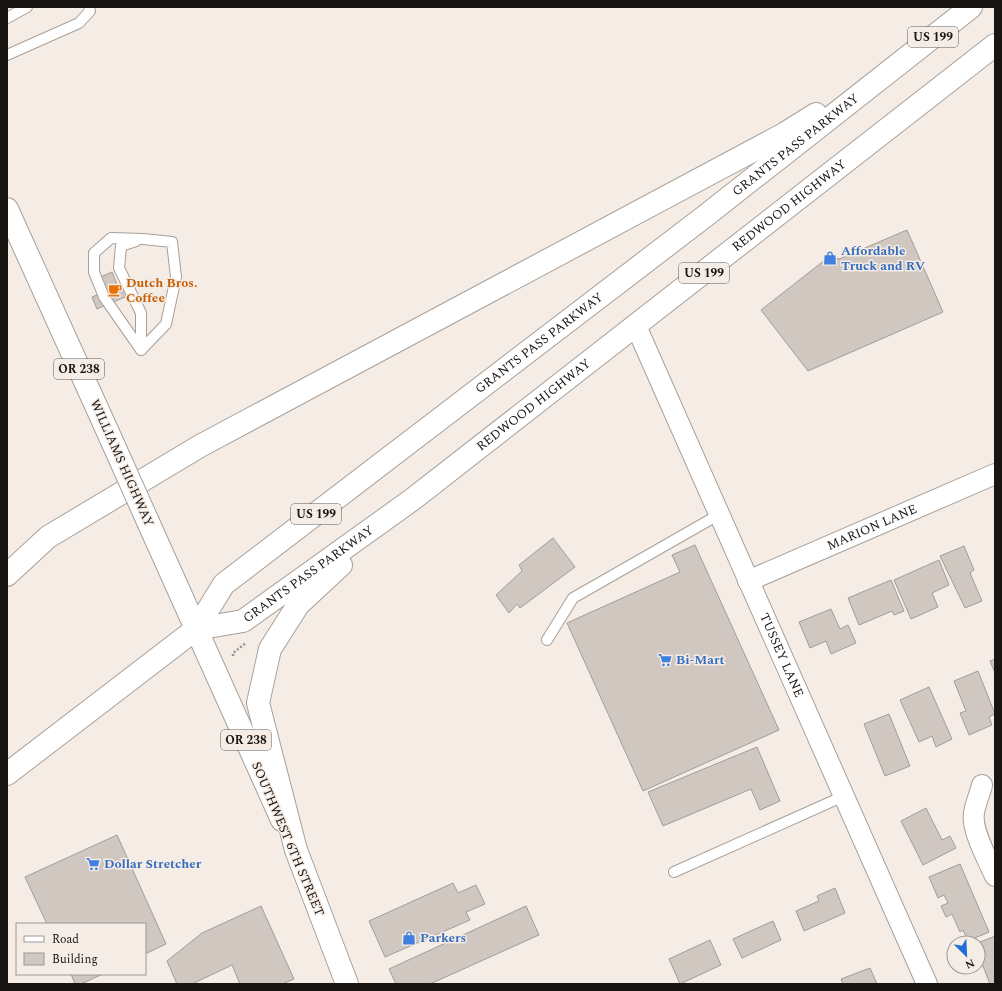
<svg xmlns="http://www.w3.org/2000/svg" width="1002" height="991" font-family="Spectral,serif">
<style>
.building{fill:#d0c7c1;stroke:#a39b95}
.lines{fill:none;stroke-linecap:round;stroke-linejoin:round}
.service-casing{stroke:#a7a099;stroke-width:12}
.minor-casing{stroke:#a7a099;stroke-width:22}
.primary-casing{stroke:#a7a099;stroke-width:24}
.trunk-casing{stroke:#a7a099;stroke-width:24}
.path{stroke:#98928d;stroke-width:2.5;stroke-dasharray:2 2;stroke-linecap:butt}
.service{stroke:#fff;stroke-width:10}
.minor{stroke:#fff;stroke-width:20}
.primary{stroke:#fff;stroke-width:22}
.trunk{stroke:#fff;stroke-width:22}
.primary-bridge-casing{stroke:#a7a099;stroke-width:24;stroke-linecap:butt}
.primary-bridge{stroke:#fff;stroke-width:22}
.labels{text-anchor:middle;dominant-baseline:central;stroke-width:3;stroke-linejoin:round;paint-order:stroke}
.shield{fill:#f5ece5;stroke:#5a5652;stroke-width:1}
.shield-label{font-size:12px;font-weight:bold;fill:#181513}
.street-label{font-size:13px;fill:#181513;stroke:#f5ece5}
.shop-label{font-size:13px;font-weight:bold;fill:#366cbe;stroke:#f5ece5;text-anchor:start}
.food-label{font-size:13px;font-weight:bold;fill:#c56008;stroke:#f5ece5;text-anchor:start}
</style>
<rect width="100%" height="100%" fill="#f5ece5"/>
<g class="building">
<polygon points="907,230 943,312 808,371 761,310 830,256 839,259"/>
<polygon points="112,272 118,287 127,283 132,294 97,309 92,297 102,293 96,279"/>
<polygon points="553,538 575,567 520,608 517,604 509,613 496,595 522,571 519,565"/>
<polygon points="695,545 779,730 643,791 567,623 680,572 672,555"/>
<polygon points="964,546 974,570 970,573 982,601 965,608 940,556"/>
<polygon points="939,560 949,585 932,593 938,607 911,619 894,580"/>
<polygon points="891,580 904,611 894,615 892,611 859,625 848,598"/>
<polygon points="831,609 840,629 848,625 856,643 831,654 826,641 810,648 799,622"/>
<polygon points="995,659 995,673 990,661"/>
<polygon points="978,671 995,714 989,717 992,725 969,735 960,713 966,711 954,681"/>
<polygon points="929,687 952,739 936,747 932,736 919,742 900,700"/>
<polygon points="889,714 910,766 885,776 864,724"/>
<polygon points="757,747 780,801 760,810 751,789 663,826 648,792"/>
<polygon points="926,808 942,840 950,836 956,848 923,865 901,821"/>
<polygon points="117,835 166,944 145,954 145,924 47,924 25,877"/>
<polygon points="960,864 989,932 968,941 963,930 960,932 952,914 946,917 941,906 948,903 944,895 938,898 929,877"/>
<polygon points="453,883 458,893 476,885 485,904 466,912 470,920 385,957 369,921"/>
<polygon points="835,888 845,913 804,931 796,911 819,901 817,896"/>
<polygon points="261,906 294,979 282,984 240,984 232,965 192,984 177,984 167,961 202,933"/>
<polygon points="526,906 539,935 430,984 396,984 389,969"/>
<polygon points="773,921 781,940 742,958 733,939"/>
<polygon points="995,936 995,984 990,984 981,961 978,962 978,943"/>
<polygon points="710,940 721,965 680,984 669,959"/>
<polygon points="870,968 877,984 843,984 841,979"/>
<polygon points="71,974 103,974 81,984 75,984"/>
</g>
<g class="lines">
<g class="service-casing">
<g id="service">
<polyline points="7,18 27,7"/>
<polyline points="7,55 79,23 90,11 89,7"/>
<polygon points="111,238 143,239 172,242 176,277 166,324 141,350 104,297 94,272 94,253"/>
<polyline points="136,241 121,246 119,268 141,313 141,350"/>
<polyline points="547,640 573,598 720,514"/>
<polyline points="674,872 844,796"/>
</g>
</g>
<g class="minor-casing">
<g id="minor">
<path id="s1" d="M636,326L927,984"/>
<path id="s2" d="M748,581L995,474"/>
<path d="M982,785C980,794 975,804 974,813C971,830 988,860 995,876"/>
</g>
</g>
<g class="primary-casing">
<g id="primary">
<polyline points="7,209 111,439"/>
<polyline points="149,524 282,820"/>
</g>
</g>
<g class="trunk-casing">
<g id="trunk">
<polyline points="341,565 298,605 270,649 258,703 296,850 347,984"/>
<polyline points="7,575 48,537 200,446 784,134 816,114"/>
<path id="s3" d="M196,629L243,621L413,499L995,45"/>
<path id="s4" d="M7,774L196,629L224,584L704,217L971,7"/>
</g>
</g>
<polyline class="path" points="233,656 233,653 246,643"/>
<use href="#service" class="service"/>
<use href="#minor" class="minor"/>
<use href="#primary" class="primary"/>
<use href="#trunk" class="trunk"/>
<g class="primary-bridge-casing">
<polyline id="primary-bridge" points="111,439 149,524"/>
</g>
<use href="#primary-bridge" class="primary-bridge"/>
</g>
<defs>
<g id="shop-bare" transform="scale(1.08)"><path d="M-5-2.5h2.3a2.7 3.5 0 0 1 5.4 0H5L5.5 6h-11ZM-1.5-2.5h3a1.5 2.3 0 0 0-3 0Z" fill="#3f7fe0" stroke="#f5ece5" stroke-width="2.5" paint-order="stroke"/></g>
<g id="cafe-bare" transform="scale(1.08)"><path d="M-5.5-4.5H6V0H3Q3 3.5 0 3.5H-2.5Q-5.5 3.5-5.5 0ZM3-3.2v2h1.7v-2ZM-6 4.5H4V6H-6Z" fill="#e8710a" stroke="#f5ece5" stroke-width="2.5" paint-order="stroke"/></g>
<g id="supermarket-bare" transform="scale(1.08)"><path d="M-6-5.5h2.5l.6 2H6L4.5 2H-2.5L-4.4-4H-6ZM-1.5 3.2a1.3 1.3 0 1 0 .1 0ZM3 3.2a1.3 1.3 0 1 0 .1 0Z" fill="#3f7fe0" stroke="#f5ece5" stroke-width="2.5" paint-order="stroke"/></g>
</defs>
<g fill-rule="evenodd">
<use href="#shop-bare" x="830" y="258"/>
<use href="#cafe-bare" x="115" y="290"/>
<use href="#supermarket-bare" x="665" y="660"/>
<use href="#supermarket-bare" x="93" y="864"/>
<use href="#shop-bare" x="409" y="938"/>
</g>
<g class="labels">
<g class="shield">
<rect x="908" y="27" width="50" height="20" rx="3"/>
<rect x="679" y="263" width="50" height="20" rx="3"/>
<rect x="54" y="359" width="50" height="20" rx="3"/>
<rect x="291" y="504" width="50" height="20" rx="3"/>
<rect x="221" y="730" width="50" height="20" rx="3"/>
</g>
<g class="shield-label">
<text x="933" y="37">US 199</text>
<text x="704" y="273">US 199</text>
<text x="79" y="369">OR 238</text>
<text x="316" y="514">US 199</text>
<text x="246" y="740">OR 238</text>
</g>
<g class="street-label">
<text stroke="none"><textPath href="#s4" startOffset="1012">GRANTS PASS PARKWAY</textPath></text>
<text stroke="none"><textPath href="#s3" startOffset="734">REDWOOD HIGHWAY</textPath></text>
<text stroke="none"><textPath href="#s4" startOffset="688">GRANTS PASS PARKWAY</textPath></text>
<text stroke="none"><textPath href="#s3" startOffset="410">REDWOOD HIGHWAY</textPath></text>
<text transform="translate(122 463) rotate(66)">WILLIAMS HIGHWAY</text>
<text stroke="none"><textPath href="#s2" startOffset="135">MARION LANE</textPath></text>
<text stroke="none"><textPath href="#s3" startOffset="128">GRANTS PASS PARKWAY</textPath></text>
<text stroke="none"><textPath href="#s1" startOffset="360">TUSSEY LANE</textPath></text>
<text transform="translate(288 839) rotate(67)">SOUTHWEST 6TH STREET</text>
</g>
<g class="shop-label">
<text x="841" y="251">Affordable<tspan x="841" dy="15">Truck and RV</tspan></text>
<text x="676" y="660">Bi-Mart</text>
<text x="104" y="864">Dollar Stretcher</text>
<text x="420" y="938">Parkers</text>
</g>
<g class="food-label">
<text x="126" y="283">Dutch Bros.<tspan x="126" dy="15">Coffee</tspan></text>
</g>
</g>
<rect width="1002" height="991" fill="none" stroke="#181513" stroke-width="16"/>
<rect x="16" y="923" width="130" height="52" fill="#f5ece5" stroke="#9d9691"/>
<rect x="24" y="936" width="20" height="6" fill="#ffffff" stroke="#9d9691"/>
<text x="52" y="943" font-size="12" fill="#181513">Road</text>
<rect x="24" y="953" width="20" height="12" fill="#d0c7c1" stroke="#9d9691"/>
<text x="52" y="963" font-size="12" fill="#181513">Building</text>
<g transform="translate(966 955) rotate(156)"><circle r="19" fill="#f5ece5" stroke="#9d9691"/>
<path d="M0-3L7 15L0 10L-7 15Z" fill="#1f6dd8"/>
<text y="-6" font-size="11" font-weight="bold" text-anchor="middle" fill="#181513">N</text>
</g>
</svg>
